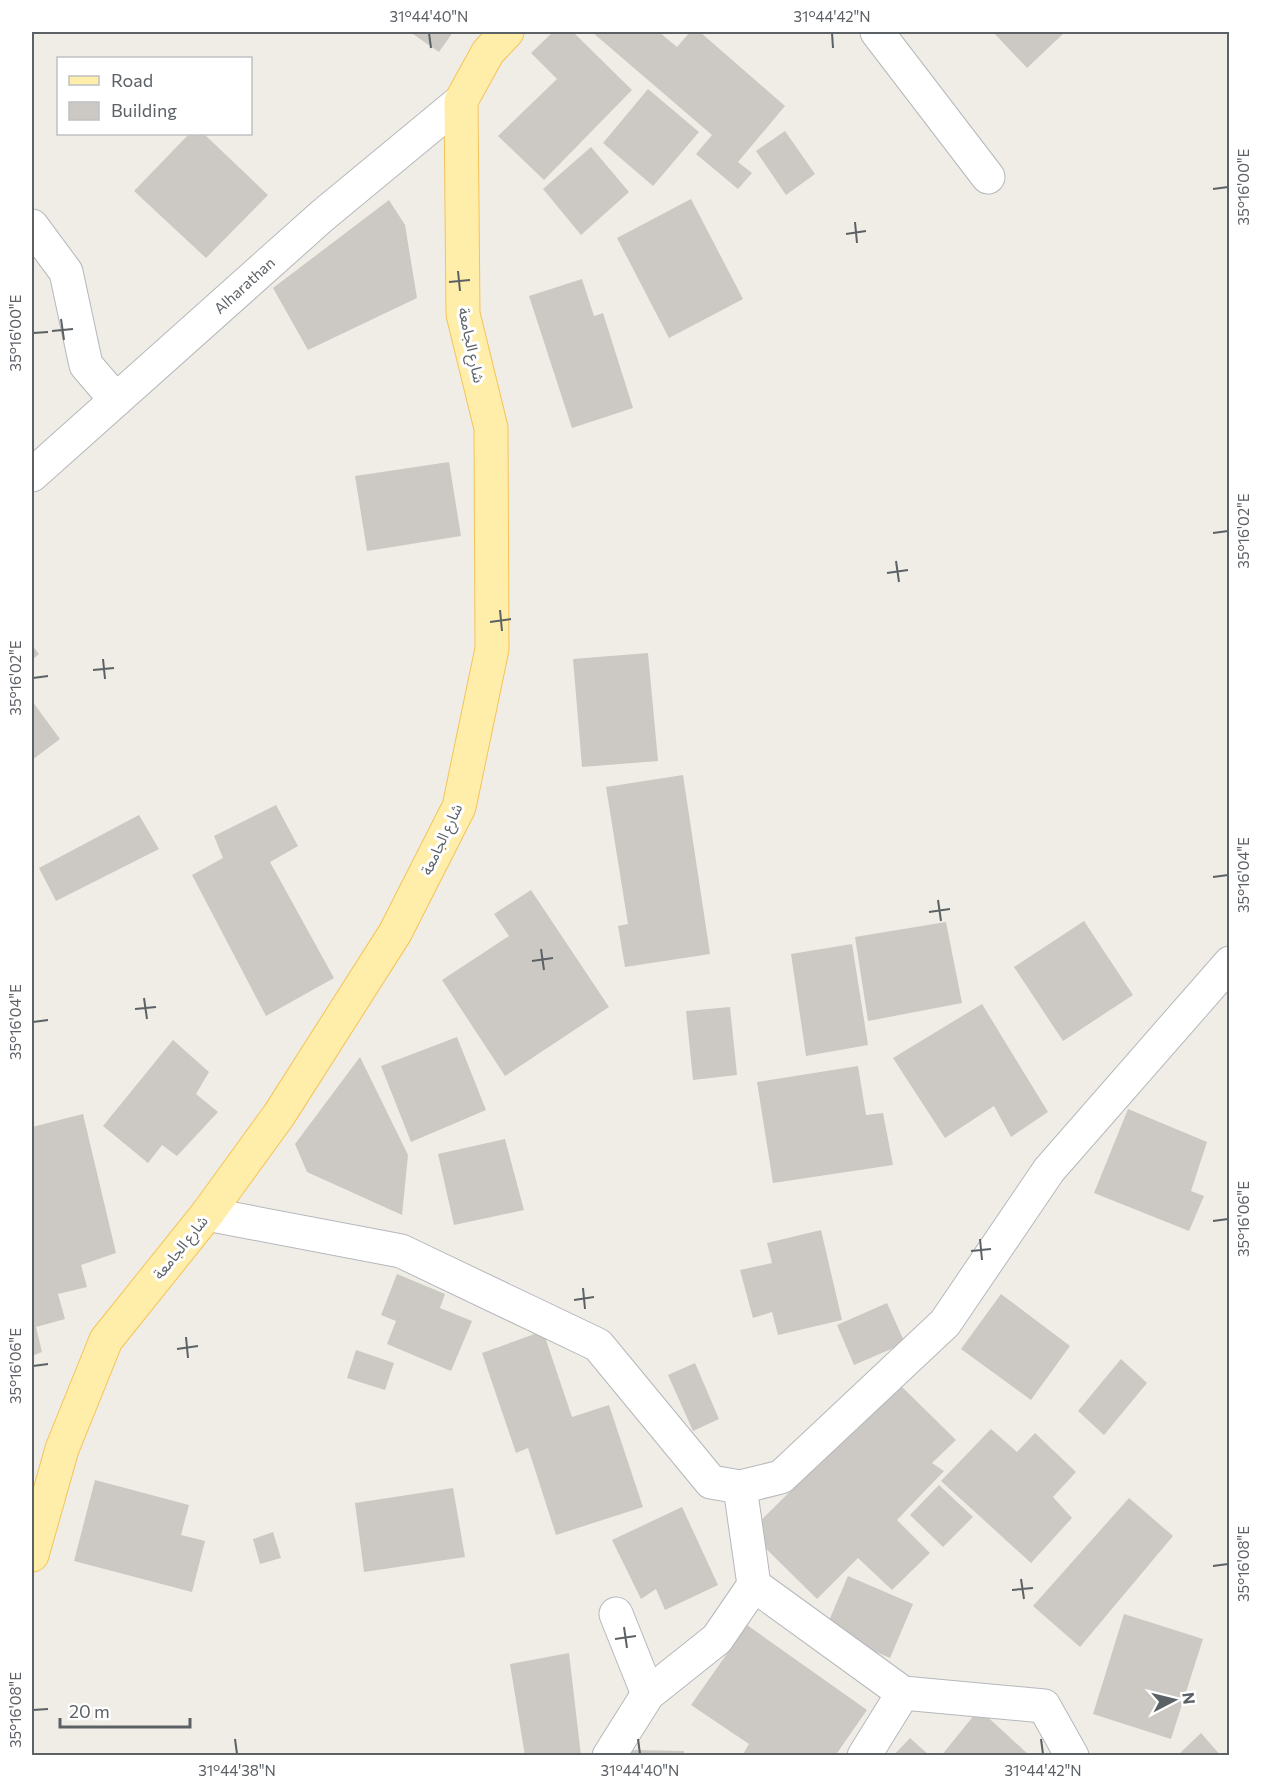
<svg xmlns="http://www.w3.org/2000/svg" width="1261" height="1787" font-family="Commissioner,'Noto Sans Arabic',sans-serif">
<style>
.building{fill:#ccc9c4}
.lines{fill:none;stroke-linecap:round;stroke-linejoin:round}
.minor-casing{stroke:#b5b8bc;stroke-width:35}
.major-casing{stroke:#f6c357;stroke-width:35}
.minor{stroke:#fff;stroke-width:33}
.major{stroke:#fea;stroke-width:33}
.ticks{fill:none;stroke:#5c6166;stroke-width:2}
.labels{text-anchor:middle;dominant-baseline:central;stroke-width:6;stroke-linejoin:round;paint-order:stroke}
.street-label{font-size:15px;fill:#5c6166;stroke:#fff}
.neatline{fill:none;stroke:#5c6166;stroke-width:2}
.ticks-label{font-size:15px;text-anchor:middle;fill:#5c6166}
</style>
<rect width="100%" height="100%" fill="#efede5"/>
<g class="building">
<polygon points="410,32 453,32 439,52"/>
<polygon points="553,32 573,32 632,90 544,180 498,136 557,79 531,53"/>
<polygon points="592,32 659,32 677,47 690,32 700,32 785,106 738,162 752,173 738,189 696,154 712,135"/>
<polygon points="993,32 1065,32 1027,68"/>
<polygon points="648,89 699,132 653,186 603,143"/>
<polygon points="785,131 815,174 786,195 756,151"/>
<polygon points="189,134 204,134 268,195 206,258 134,191"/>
<polygon points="591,147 629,192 581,235 543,189"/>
<polygon points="691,199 743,299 669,338 617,238"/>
<polygon points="389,200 405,225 417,298 308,350 273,288"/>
<polygon points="582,279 594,316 603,313 633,408 572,428 529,296"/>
<polygon points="449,462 461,536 367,551 355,476"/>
<polygon points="32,645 39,654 32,660"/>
<polygon points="648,653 658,761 582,767 573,659"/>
<polygon points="32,701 60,739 32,760"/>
<polygon points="683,775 710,954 625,967 618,926 628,924 606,787"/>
<polygon points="276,805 298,846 270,862 334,978 266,1016 192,875 223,858 214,836"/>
<polygon points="139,815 159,849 56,901 39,868"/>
<polygon points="531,890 609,1007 505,1076 442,980 509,936 494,914"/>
<polygon points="1084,921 1133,995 1063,1041 1014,967"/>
<polygon points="946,922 962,1003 868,1021 855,937"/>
<polygon points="852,944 868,1045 806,1056 791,954"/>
<polygon points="982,1004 1048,1112 1011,1137 994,1106 945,1138 893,1058"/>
<polygon points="730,1007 737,1075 693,1080 686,1011"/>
<polygon points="457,1037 486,1110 411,1142 381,1066"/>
<polygon points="173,1040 209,1072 196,1094 218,1112 177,1156 162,1145 148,1163 103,1126"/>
<polygon points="360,1057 408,1155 402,1215 307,1172 295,1144"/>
<polygon points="858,1066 866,1115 883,1113 893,1165 773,1183 757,1082"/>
<polygon points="1128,1109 1207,1142 1191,1191 1204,1196 1189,1231 1094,1193"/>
<polygon points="83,1114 116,1253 81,1265 87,1287 58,1294 65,1319 36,1327 42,1352 32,1356 32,1127"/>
<polygon points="505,1139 524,1210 454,1225 438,1154"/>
<polygon points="821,1230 842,1320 778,1335 772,1312 753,1318 740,1270 772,1263 767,1243"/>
<polygon points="397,1274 445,1294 440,1308 472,1321 451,1371 387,1344 396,1321 381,1315"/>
<polygon points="1001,1294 1070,1346 1031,1400 961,1349"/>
<polygon points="887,1303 905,1343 854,1365 837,1325"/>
<polygon points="543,1331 572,1417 609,1405 643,1507 556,1535 528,1448 516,1453 482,1353"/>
<polygon points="356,1350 394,1363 385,1390 347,1378"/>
<polygon points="1121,1359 1147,1383 1104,1435 1078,1411"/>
<polygon points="695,1363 719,1419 693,1431 668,1375"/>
<polygon points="899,1384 956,1440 932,1463 944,1471 897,1520 930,1553 892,1590 858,1558 817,1599 749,1532"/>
<polygon points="991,1429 1017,1452 1035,1433 1076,1472 1053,1497 1072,1518 1031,1563 941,1481"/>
<polygon points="95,1480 189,1505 181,1535 205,1541 192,1592 74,1561"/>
<polygon points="939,1485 973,1517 943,1547 910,1515"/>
<polygon points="453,1488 465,1557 364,1572 355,1503"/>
<polygon points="1129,1498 1173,1536 1080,1647 1033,1606"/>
<polygon points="682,1507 718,1585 665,1610 656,1589 641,1599 612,1540"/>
<polygon points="273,1532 281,1558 260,1564 253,1539"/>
<polygon points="848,1576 913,1604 890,1658 825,1630"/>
<polygon points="1124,1614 1203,1639 1171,1739 1093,1714"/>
<polygon points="747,1625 867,1710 835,1756 742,1756 749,1744 691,1705"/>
<polygon points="569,1653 581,1756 525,1756 510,1664"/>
<polygon points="979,1709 1030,1756 941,1756"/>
<polygon points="1201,1733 1221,1756 1177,1756"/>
<polygon points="910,1738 930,1756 893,1756"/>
<polygon points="633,1750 684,1751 684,1756 628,1756"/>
</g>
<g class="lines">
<g class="minor-casing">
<g id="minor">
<polyline points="877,32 988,177"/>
<polyline points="32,226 66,272 86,365 116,400"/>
<polyline points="32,475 322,216 461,101"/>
<polyline points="207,1214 401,1251 598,1345 711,1482 740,1487 781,1477 945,1323 1049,1170 1230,963"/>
<polyline points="754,1585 903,1693 1044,1706 1072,1756"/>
<polyline points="616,1614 648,1694"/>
<polyline points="609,1756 648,1694 717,1639 754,1585 740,1487"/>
<polyline points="864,1756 903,1693"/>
</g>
</g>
<g class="major-casing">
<polyline id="major" points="32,1555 62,1449 106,1340 207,1214 279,1115 395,933 459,807 492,649 491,428 463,314 461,101 488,52 507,32"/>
</g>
<use href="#minor" class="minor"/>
<use href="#major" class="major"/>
</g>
<path class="ticks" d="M429,33L431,48M832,33L833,48M1213,189L1228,187M855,222L857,243M846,234L866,231M458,271L460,291M449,282L470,280M61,319L64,340M52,331L73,329M33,333L48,332M1213,533L1228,531M896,561L899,582M887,573L908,570M500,610L502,631M490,622L511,619M103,659L105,679M93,670L114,668M33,678L48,676M1213,877L1228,875M938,900L941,921M929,912L950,909M541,949L544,970M532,961L553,958M144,998L147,1019M135,1009L156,1007M33,1022L48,1020M1213,1221L1228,1219M980,1239L982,1260M971,1251L991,1249M583,1288L585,1309M574,1300L594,1297M186,1337L188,1358M177,1349L198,1346M33,1366L48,1364M1213,1566L1228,1564M1021,1579L1024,1599M1012,1590L1033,1588M624,1627L627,1648M615,1639L636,1636M33,1710L48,1709M235,1739L237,1754M638,1739L640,1754M1041,1739L1043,1754"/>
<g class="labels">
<g class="street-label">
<text transform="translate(244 285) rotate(-42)">Alharathan</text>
<text transform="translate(472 345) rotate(78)">شارع الجامعة</text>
<text transform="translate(441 839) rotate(-65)">شارع الجامعة</text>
<text transform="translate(180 1247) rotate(-51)">شارع الجامعة</text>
</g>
</g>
<rect width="1261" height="1787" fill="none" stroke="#ffffff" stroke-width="66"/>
<rect x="57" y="57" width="195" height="78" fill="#ffffff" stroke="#bec0c2" stroke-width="1.5"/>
<rect x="69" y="76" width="30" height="9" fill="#ffeeaa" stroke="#bec0c2" stroke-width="1.5"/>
<text x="111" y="87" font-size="18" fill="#5c6166">Road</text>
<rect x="69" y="102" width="30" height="18" fill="#ccc9c4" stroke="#bec0c2" stroke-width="1.5"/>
<text x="111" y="117" font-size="18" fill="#5c6166">Building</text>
<g transform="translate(1174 1700) rotate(83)" stroke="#ffffff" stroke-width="4.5" paint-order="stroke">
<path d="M0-4.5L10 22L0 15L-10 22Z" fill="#5c6166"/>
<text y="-9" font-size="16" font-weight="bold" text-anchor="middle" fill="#5c6166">N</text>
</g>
<path d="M60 1718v9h130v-9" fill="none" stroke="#5c6166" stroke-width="3"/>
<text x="69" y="1718" font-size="18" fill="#5c6166" stroke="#ffffff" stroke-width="4.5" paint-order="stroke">20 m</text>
<rect x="33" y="33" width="1195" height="1721" class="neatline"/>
<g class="ticks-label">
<text x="429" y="22">31°44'40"N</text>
<text x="832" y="22">31°44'42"N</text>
<text transform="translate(1244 187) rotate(-90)" y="5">35°16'00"E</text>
<text transform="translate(16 333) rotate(-90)" y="5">35°16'00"E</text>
<text transform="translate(1244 531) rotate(-90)" y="5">35°16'02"E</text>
<text transform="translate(16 678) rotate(-90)" y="5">35°16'02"E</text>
<text transform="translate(1244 875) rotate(-90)" y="5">35°16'04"E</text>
<text transform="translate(16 1022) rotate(-90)" y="5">35°16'04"E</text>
<text transform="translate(1244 1219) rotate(-90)" y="5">35°16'06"E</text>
<text transform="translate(16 1366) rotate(-90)" y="5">35°16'06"E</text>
<text transform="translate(1244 1564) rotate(-90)" y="5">35°16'08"E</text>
<text transform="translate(16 1710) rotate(-90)" y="5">35°16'08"E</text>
<text x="237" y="1776">31°44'38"N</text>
<text x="640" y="1776">31°44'40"N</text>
<text x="1043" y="1776">31°44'42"N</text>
</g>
</svg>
